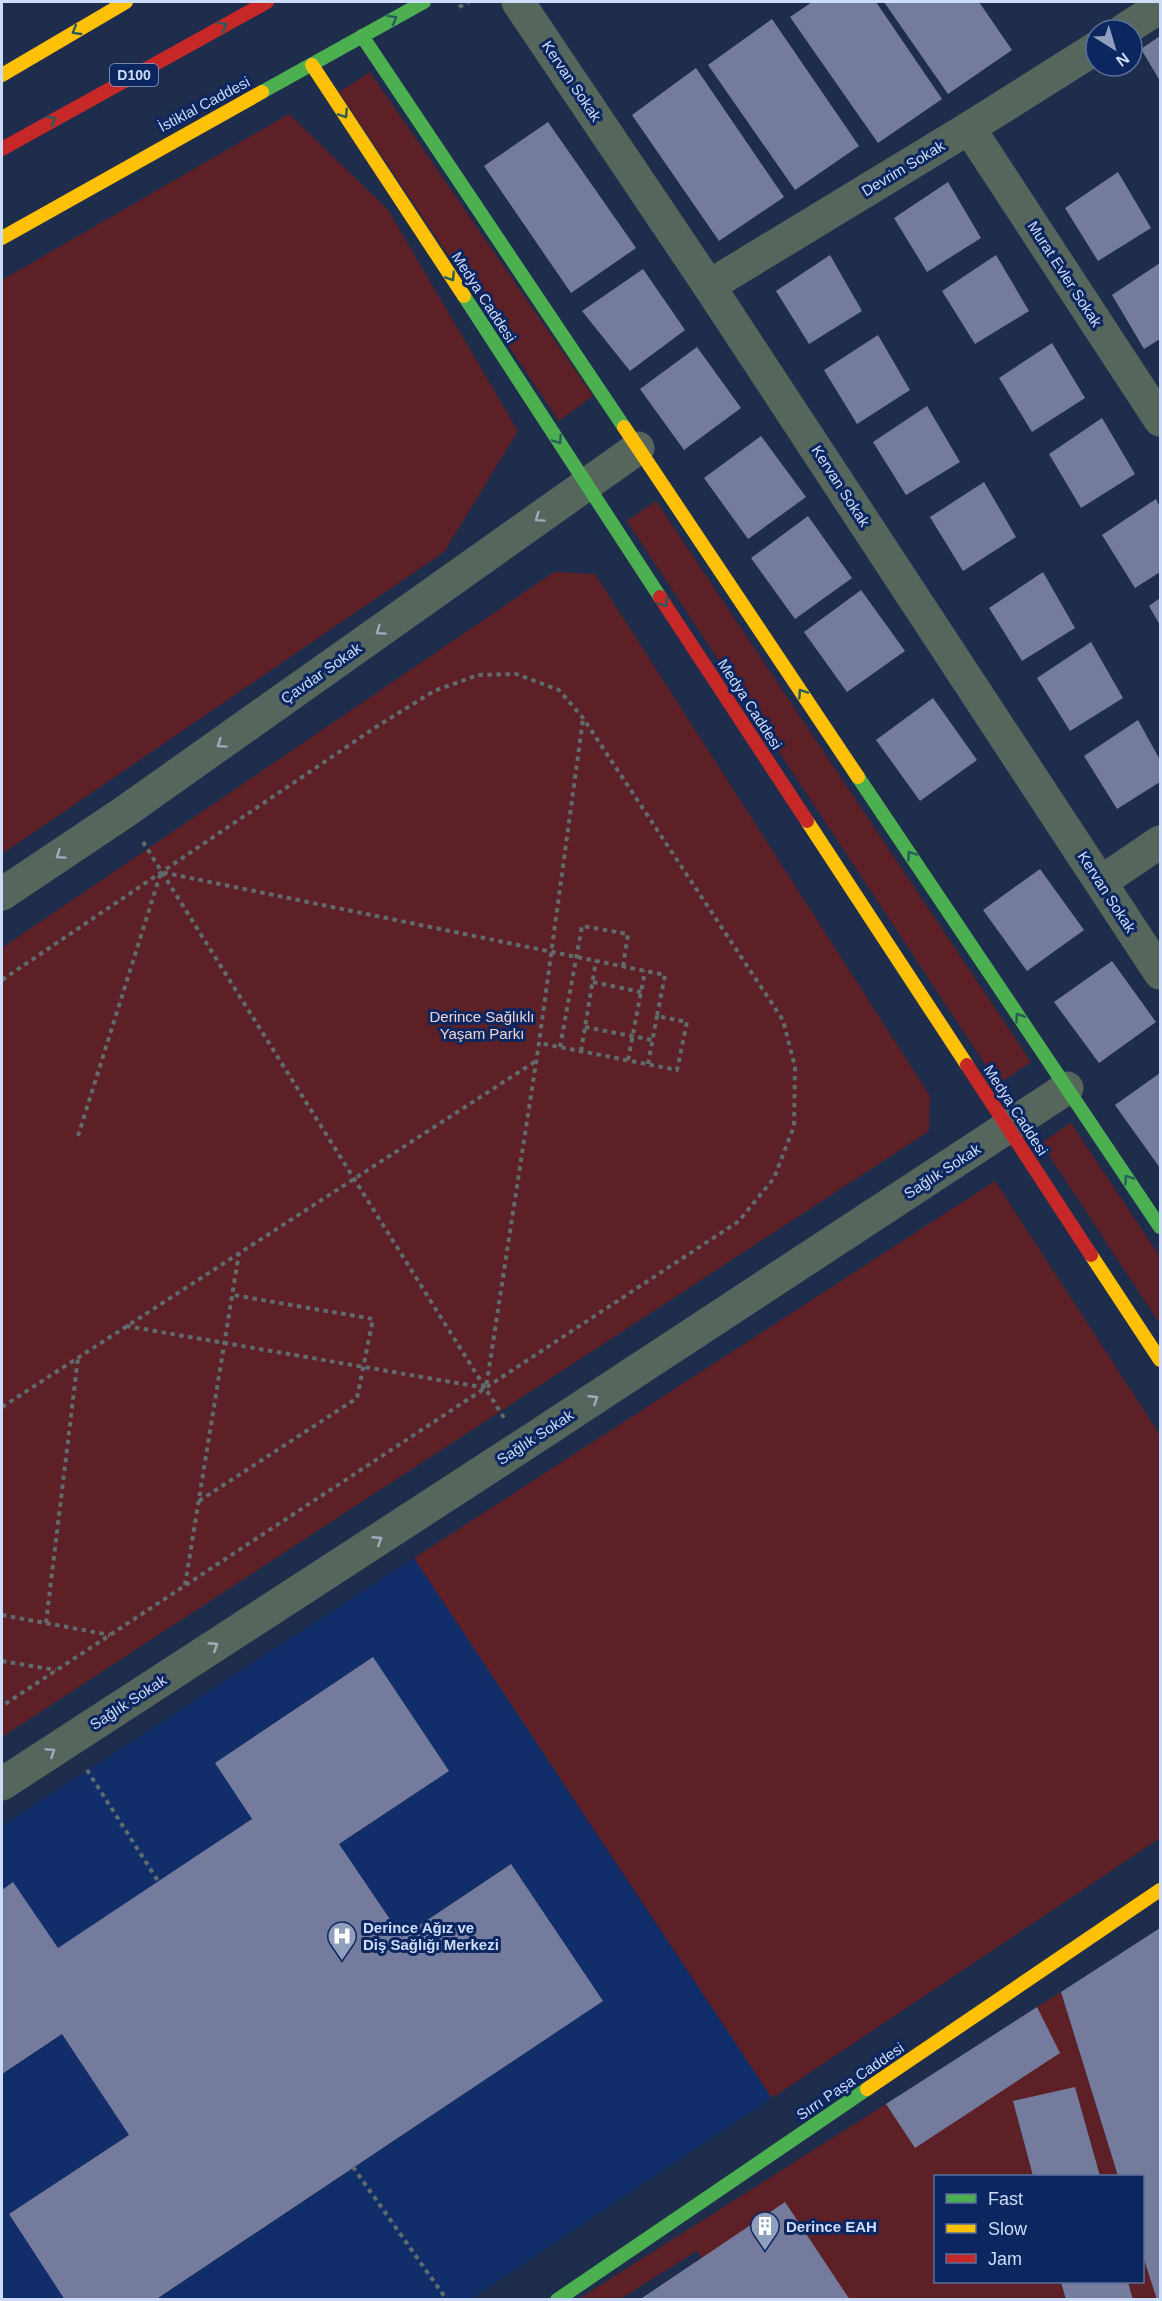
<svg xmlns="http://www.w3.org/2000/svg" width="1162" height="2301" font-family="Helvetica,sans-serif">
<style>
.built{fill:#122e6a}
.green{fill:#5c2026}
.building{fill:#757b9c}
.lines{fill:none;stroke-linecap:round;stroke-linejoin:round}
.path{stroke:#5f6b6c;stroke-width:4;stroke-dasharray:4.5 4.5;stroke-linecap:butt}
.street{stroke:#56665d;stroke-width:33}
.fast{stroke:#4caf50;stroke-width:14}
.slow{stroke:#ffc107;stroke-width:14}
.jam{stroke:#c62828;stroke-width:14}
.oneway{stroke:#265d5a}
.oneway2{stroke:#9dadbb}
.labels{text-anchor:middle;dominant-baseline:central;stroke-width:6;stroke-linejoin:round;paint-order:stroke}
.shield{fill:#0c2660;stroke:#93a5cb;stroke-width:1.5}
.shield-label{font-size:14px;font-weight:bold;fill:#cddcf9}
.street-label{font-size:15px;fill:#cddcf9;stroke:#0c2660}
.park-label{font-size:15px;fill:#f1d3d1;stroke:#0c2660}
.poi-label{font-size:15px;font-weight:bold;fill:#cddcf9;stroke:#0c2660;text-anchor:start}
</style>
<rect width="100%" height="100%" fill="#1f2d4d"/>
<polygon class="built" points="414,1558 772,2098 471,2299 2,2300 2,1826"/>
<g class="green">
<polygon points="370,72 593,396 559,421 339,92"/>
<polygon points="289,114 388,210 518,431 444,552 2,854 2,280"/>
<polygon points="656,501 1031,1062 998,1084 627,521"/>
<polygon points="554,572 595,574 930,1096 929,1131 2,1737 2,948"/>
<polygon points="1071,1123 1160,1257 1160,1324 1041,1143"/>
<polygon points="995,1181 1160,1435 1160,1838 772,2098 414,1558"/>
<polygon points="1061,1992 1118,2176 1100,2176 1075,2088 1013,2101 1033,2176 936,2176 936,2282 1061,2282 1065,2299 729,2299 697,2251 620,2299 577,2300 886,2104 915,2147 1037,2007"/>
<polygon points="1143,2253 1157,2299 1133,2299 1128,2282 1142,2282"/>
</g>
<g class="building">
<polygon points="812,2 876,2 942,99 878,143 790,17"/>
<polygon points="884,2 979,2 1012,50 948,94"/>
<polygon points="772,19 859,146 795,190 708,65"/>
<polygon points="1160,36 1160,81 1141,49"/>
<polygon points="696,68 784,197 719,241 632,115"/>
<polygon points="548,122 636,248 571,293 484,166"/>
<polygon points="1118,172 1151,228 1098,261 1065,208"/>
<polygon points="948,182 981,238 927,272 894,218"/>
<polygon points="830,255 862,311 809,344 776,291"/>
<polygon points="996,255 1029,311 975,344 942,291"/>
<polygon points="1160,263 1160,339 1144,349 1112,295"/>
<polygon points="643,269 685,330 630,371 582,311"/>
<polygon points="878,335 910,390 857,424 824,370"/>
<polygon points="1052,343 1085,398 1032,432 999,378"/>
<polygon points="697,347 741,408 684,450 640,389"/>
<polygon points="927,406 960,462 906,495 873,442"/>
<polygon points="1102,418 1135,474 1081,508 1049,454"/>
<polygon points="761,436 806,497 748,539 704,478"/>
<polygon points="984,482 1016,537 963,571 930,517"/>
<polygon points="1156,499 1160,507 1160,572 1135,588 1102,535"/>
<polygon points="808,516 852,578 795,619 751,558"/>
<polygon points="1043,572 1075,628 1022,661 989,608"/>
<polygon points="861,590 905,651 847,692 804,632"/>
<polygon points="1160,598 1160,625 1149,606"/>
<polygon points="1091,642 1123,698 1070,731 1037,678"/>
<polygon points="933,698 977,760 920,801 876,740"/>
<polygon points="1138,720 1160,760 1160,782 1117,809 1084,756"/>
<polygon points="1040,869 1084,930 1027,971 983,910"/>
<polygon points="1112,961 1156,1022 1099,1063 1054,1002"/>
<polygon points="1160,1073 1160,1168 1115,1105"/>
<polygon points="373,1657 449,1771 339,1844 402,1937 511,1864 603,2001 155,2300 65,2300 9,2214 129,2135 62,2034 2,2074 2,1890 13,1882 58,1948 252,1819 215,1763"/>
<polygon points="1160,1928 1160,2300 1157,2300 1142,2253 1142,2176 1118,2176 1061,1992"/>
<polygon points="1037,2007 1060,2053 915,2148 886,2104"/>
<polygon points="1075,2087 1100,2176 1033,2176 1013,2101"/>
<polygon points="785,2202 850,2300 639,2300"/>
<polygon points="1061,2282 1128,2282 1133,2300 1066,2300"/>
</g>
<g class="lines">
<g class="path">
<polyline points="459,7 469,2"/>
<polyline points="143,842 504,1418"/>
<polyline points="2,980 376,727 434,691 478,675 516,674 559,690 583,718 783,1020 795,1067 794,1126 774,1178 739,1221 2,1706"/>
<polyline points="593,982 641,992"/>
<polyline points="585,1027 652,1040"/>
<polyline points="560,1047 582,926 628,934 623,967"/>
<polyline points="581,1051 596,961"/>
<polyline points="628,1060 645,971"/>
<polyline points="648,1064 657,1016"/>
<polyline points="78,1136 161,872 665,975 657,1016 687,1022 677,1070 539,1043"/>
<polyline points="126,1326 486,1388 539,1043 583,719"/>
<polyline points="2,1407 536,1061"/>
<polyline points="199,1501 357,1398 373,1319 233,1295"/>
<polyline points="185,1585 239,1253"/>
<polyline points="2,1615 110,1635"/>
<polyline points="46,1623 78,1358"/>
<polyline points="2,1661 56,1670"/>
<polyline points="87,1770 158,1881"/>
<polyline points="353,2167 447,2300"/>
</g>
<g class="street">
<polyline points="518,2 709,286 1160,973"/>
<polyline points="1124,30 1160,7"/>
<polyline points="969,128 1160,420"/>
<polyline points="709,286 969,128 1096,48"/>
<polyline points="1101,882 1160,842"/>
<polyline points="2,894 123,813 638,448"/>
<polyline points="2,1784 522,1446 1067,1088"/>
</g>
<g class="fast">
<polyline points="362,36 624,427"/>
<polyline points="262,92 424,2"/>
<polyline points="464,296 660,597"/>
<polyline points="858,777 1160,1227"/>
<polyline points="557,2300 867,2089"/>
</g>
<g class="slow">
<polyline points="312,65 464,296"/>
<polyline points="2,75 126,2"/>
<polyline points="2,238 262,92"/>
<polyline points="624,427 858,777"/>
<polyline points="807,821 967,1065"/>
<polyline points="1091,1255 1160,1360"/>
<polyline points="867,2089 1160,1890"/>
</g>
<g class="jam">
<polyline points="2,149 267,2"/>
<polyline points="660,597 807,821"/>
<polyline points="967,1065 1091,1255"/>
</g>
</g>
<defs><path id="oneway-chevron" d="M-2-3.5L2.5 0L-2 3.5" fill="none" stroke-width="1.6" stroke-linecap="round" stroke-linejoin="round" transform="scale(1.5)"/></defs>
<g class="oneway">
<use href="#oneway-chevron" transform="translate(393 19) rotate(-29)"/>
<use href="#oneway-chevron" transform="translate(223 26) rotate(-29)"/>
<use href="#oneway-chevron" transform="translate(76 31) rotate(149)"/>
<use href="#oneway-chevron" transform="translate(344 114) rotate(57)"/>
<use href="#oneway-chevron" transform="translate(52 120) rotate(-29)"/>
<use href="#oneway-chevron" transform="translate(451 277) rotate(57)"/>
<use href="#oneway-chevron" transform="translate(558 440) rotate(57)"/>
<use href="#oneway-chevron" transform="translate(664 603) rotate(57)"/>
<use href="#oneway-chevron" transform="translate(802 693) rotate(-124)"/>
<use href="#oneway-chevron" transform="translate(911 855) rotate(-124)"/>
<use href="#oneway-chevron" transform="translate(1019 1017) rotate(-124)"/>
<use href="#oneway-chevron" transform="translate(1128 1179) rotate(-124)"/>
</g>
<g class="oneway2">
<use href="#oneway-chevron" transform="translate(539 518) rotate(145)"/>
<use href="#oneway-chevron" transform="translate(380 631) rotate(145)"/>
<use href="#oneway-chevron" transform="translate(221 744) rotate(145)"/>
<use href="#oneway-chevron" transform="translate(60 855) rotate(146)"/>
<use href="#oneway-chevron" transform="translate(594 1399) rotate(-33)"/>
<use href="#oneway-chevron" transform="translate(378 1540) rotate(-33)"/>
<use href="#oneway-chevron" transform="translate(214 1646) rotate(-33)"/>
<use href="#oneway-chevron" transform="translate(51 1752) rotate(-33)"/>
</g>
<defs>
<g id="hospital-pin" transform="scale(1.5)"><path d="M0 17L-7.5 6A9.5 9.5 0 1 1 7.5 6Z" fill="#909fbd" stroke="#0c2660"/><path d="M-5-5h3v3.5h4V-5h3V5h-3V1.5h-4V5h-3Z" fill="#fff"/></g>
<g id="building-pin" transform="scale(1.5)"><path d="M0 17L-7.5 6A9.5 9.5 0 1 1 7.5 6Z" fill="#909fbd" stroke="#0c2660"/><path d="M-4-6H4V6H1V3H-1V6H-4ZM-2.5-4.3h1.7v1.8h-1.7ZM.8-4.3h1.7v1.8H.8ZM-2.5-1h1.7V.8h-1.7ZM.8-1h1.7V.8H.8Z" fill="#fff"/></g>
</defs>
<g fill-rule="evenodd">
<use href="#hospital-pin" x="342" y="1936"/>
<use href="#building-pin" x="765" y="2226"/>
</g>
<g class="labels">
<rect class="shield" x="110" y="64" width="48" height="22" rx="4.5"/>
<g class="shield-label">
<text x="134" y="75">D100</text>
</g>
<g class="street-label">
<text transform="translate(572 81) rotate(56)">Kervan Sokak</text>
<text transform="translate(204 104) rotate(-28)">İstiklal Caddesi</text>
<text transform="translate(903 168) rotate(-31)">Devrim Sokak</text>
<text transform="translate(1065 274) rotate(57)">Murat Evler Sokak</text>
<text transform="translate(484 297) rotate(57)">Medya Caddesi</text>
<text transform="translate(841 486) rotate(57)">Kervan Sokak</text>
<text transform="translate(321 673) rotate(-35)">Çavdar Sokak</text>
<text transform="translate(750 704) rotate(57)">Medya Caddesi</text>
<text transform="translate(1107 892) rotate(57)">Kervan Sokak</text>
<text transform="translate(1016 1110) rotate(57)">Medya Caddesi</text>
<text transform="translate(942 1171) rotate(-33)">Sağlık Sokak</text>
<text transform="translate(535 1437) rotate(-33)">Sağlık Sokak</text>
<text transform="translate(128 1702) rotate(-33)">Sağlık Sokak</text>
<text transform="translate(850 2081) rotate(-34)">Sırrı Paşa Caddesi</text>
</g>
<g class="park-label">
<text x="482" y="1016">Derince Sağlıklı<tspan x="482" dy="17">Yaşam Parkı</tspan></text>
</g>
<g class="poi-label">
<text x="363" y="1927">Derince Ağız ve<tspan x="363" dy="17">Diş Sağlığı Merkezi</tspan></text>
<text x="786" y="2226">Derince EAH</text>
</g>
</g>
<rect width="1162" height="2301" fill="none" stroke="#cddcf9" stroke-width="6"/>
<rect x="934" y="2175" width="210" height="108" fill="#0c2660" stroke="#596f9d" stroke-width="1.5"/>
<rect x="946" y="2194" width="30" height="9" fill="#4caf50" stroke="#596f9d" stroke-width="1.5"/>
<text x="988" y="2205" font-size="18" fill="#cddcf9">Fast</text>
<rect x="946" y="2224" width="30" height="9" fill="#ffc107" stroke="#596f9d" stroke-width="1.5"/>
<text x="988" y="2235" font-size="18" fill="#cddcf9">Slow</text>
<rect x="946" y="2254" width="30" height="9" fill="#c62828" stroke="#596f9d" stroke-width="1.5"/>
<text x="988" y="2265" font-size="18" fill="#cddcf9">Jam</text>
<g transform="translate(1114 48) rotate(143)"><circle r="28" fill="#0c2660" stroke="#596f9d" stroke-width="1.5"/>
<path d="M0-4.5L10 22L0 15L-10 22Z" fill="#909fbd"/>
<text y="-9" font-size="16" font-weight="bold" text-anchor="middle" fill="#cddcf9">N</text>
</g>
</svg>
